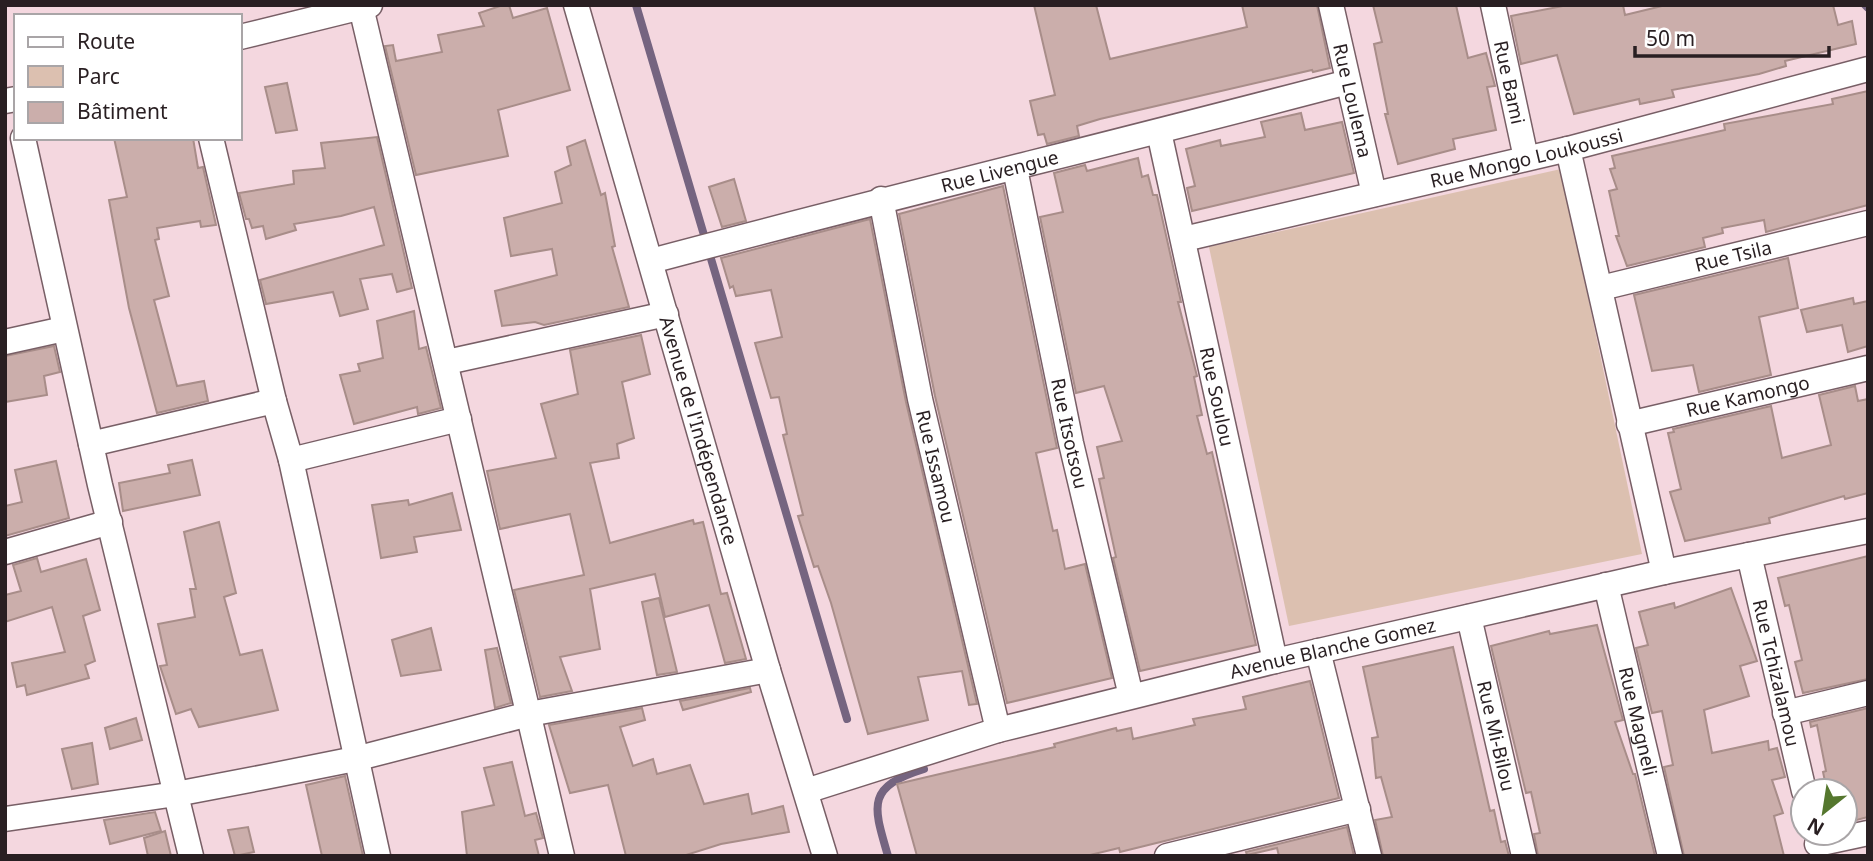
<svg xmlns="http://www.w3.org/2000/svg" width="1873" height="861" font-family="'Noto Sans',sans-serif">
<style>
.green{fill:#dcc0b0}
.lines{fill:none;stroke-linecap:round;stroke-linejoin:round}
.stream{stroke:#756480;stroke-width:8}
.building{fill:#cbaeab;stroke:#a88d89;stroke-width:2}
.minor-casing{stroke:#785f66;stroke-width:27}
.minor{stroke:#fff;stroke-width:24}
.labels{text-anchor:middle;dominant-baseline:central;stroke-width:6;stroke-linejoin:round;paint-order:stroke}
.street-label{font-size:19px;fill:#291f22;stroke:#fff}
</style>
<rect width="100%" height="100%" fill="#f4d7df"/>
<polygon class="green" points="1561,169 1642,554 1289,626 1209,247"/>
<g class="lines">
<g class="stream">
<polyline points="636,5 847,719"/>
<polyline points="1865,5 1868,8"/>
<path d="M888,856C873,805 866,787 924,769"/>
</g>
</g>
<g class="building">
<polygon points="503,5 509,5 513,18 547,8 570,90 498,110 508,156 416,175 385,46 393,45 396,61 442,52 438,35 484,26 479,13"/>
<polygon points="1034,5 1096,5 1110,59 1247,27 1242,5 1317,5 1330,68 1313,72 1312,70 1100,119 1077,126 1079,136 1047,144 1044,134 1038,135 1030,101 1055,95"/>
<polygon points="1373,5 1456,5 1468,58 1486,53 1495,86 1487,87 1496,130 1453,139 1455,149 1398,164 1385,114 1388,114 1374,44 1382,42"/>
<polygon points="1568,5 1623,5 1625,15 1666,5 1833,5 1838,25 1852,21 1856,44 1785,61 1786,66 1759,74 1672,90 1674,97 1640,104 1639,99 1574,114 1557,55 1521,64 1511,16"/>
<polygon points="287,83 297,130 276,133 265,87"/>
<polygon points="1868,91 1868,205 1766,232 1764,220 1722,228 1723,233 1703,238 1705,247 1627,266 1616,236 1619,236 1609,191 1617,189 1610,169 1615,168 1612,156 1725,130 1724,124 1833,104 1832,99"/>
<polygon points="1301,113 1305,130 1342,122 1354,173 1192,211 1187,188 1195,186 1186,149 1220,140 1221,146 1265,137 1261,122"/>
<polygon points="377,137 412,288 397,292 392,274 360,279 368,309 340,316 333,292 266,304 260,280 384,245 374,207 341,216 294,224 296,230 266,239 263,226 252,228 249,219 246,219 239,193 294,184 293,171 325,168 321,143"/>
<polygon points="114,138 193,138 198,168 203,167 216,225 201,227 200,221 157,228 159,239 155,240 169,296 154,300 177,386 204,381 208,401 157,413 129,308 109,200 127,197"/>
<polygon points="585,140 601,195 605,193 615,246 612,247 629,307 544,325 535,322 502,326 495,291 557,275 552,249 511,256 504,218 562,203 555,172 571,165 567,147"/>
<polygon points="1138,158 1142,177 1148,175 1153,195 1157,195 1181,302 1178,302 1197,376 1194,377 1202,415 1197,416 1207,454 1212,452 1256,645 1140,671 1113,558 1116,557 1099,479 1104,478 1097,447 1122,441 1104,386 1076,393 1040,217 1063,212 1054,173 1085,165 1087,171"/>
<polygon points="734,179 746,221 722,227 709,187"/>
<polygon points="1003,186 1057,448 1036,453 1053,531 1057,530 1065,569 1085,564 1112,678 1007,703 935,396 899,214"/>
<polygon points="870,219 906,402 977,704 969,705 962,671 918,677 928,720 868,734 831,603 818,566 814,567 798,516 803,515 783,435 787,434 779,397 771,398 755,343 782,337 771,290 736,296 733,286 730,288 721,258"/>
<polygon points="1788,258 1798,308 1759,317 1771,375 1699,392 1693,365 1652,371 1634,295"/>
<polygon points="1853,298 1854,304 1868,301 1868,346 1848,352 1842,325 1807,332 1801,310"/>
<polygon points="414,311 419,349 426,347 441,408 418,414 417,407 354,424 340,375 360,371 358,364 383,358 377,321"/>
<polygon points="641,335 650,374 622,382 634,438 617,444 619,458 590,463 610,543 693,520 694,524 703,522 721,594 727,593 746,659 725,663 709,605 665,617 655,574 590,589 600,649 560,657 572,691 540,697 514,590 584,575 570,514 500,529 487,471 556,458 541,404 578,394 570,350"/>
<polygon points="54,346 60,372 44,376 47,395 5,402 5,356"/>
<polygon points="1855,386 1858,401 1868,399 1868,493 1845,499 1844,496 1769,518 1770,523 1685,541 1670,492 1681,489 1668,433 1674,432 1673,429 1771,406 1782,458 1831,445 1819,395"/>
<polygon points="192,460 200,495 123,511 119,483 170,473 168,465"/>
<polygon points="56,461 69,518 5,536 5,506 22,502 15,470"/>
<polygon points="452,493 461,530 414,537 417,552 381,558 372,505 408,500 409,505"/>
<polygon points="219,522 236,593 224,597 240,655 262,650 278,710 199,727 191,709 176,714 160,666 167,665 158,624 195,617 190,589 196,589 184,532"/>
<polygon points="1868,556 1868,679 1803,693 1795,662 1802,660 1789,605 1785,606 1778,578"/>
<polygon points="37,558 41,572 86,559 100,610 83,616 95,661 85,665 89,678 27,695 25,685 17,687 12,663 65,652 52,607 5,622 5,595 21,591 13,565"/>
<polygon points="1731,588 1757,661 1740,666 1749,696 1704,710 1712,753 1768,741 1769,750 1777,748 1785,777 1772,780 1783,813 1774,816 1784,856 1684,856 1664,767 1673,765 1662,711 1652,713 1636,648 1648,645 1639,612 1674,603 1675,608"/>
<polygon points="659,598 677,672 657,675 642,602"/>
<polygon points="1597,625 1623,720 1615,722 1633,774 1635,774 1655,856 1538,856 1534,834 1540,833 1531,792 1526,793 1491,646 1549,631 1550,634"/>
<polygon points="431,628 441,670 401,676 392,640"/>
<polygon points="1453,647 1490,811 1494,810 1501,842 1505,841 1509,856 1383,856 1375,820 1392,817 1381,777 1376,778 1372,738 1378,737 1363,667"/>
<polygon points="497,648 511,703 495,708 485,650"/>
<polygon points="1310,681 1339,798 1120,852 1119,848 1086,856 917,856 897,784 1055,747 1054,744 1116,728 1117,731 1131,728 1133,739 1195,725 1193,719 1246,709 1243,697"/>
<polygon points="750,688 751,692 683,710 680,701"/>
<polygon points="642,708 645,720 620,727 633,766 653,759 657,774 690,765 704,804 748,794 752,814 783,806 789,832 721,844 683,856 626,856 608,785 570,793 549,725"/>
<polygon points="1868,708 1868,817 1845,823 1845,791 1827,791 1823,772 1826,771 1817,725 1811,727 1810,722"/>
<polygon points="136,718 142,740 110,749 105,728"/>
<polygon points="92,743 98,784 72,789 62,749"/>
<polygon points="512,762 525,816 536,813 543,838 535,840 539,856 467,856 462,812 494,805 484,768"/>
<polygon points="345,776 363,856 322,856 306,785"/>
<polygon points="155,812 161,831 110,844 104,820"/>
<polygon points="248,827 254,852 235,856 228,830"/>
<polygon points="1347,827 1354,856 1279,856 1277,848 1247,855 1246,852"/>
<polygon points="165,831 171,856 148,856 144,838"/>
</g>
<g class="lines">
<g class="minor-casing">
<g id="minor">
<path id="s1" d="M576,5L768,670L825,856"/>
<path id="s2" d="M1331,5L1374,194"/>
<path id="s3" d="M1493,5L1526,158"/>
<polyline points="361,7 562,856"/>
<polyline points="240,37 370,5"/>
<polyline points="5,101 16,99"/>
<path id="s4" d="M1159,132L1275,661"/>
<polyline points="23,138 100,485 191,856"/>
<polyline points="211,138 274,401 291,460 378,856"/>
<polyline points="1568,149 1664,572"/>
<path id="s5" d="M1015,169L1071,443L1131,696"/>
<path id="s6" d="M881,199L920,399L998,730"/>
<path id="s7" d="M1184,239L1568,149L1868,69"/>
<path id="s8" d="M651,261C883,199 1116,143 1348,82"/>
<path id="s9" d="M1601,288L1868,223"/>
<polyline points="5,342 64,329"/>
<polyline points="447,362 666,314"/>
<path id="s10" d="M1629,424L1868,368"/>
<polyline points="91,444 274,401"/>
<polyline points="291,460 459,419"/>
<polyline points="5,552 110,522"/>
<path id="s11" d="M1749,555L1804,791"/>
<path id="s12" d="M1606,585L1670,856"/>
<path id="s13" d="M1469,617L1524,856"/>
<polyline points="1318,651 1369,856"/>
<polyline points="1785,713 1868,693"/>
<path id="s14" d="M806,791L998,730L1275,661L1664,572L1868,531"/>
<polyline points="5,819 176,794 265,777 355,759 529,714 768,670"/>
<polyline points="1817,844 1868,833"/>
<polyline points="1167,856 1358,809"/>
</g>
</g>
<use href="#minor" class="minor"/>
</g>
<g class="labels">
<g class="street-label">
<text stroke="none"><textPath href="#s3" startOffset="79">Rue Bami</textPath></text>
<text stroke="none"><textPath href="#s2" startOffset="98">Rue Loulema</textPath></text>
<text stroke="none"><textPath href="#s7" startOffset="352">Rue Mongo Loukoussi</textPath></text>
<text stroke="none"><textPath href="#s8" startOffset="360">Rue Livengue</textPath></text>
<text stroke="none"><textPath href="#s9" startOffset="136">Rue Tsila</textPath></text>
<text stroke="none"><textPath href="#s4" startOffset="271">Rue Soulou</textPath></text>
<text stroke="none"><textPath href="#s10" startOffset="122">Rue Kamongo</textPath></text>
<text stroke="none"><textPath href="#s1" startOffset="443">Avenue de l'Indépendance</textPath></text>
<text stroke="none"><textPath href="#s5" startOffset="270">Rue Itsotsou</textPath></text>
<text stroke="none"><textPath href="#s6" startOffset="273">Rue Issamou</textPath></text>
<text stroke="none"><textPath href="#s14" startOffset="546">Avenue Blanche Gomez</textPath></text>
<text stroke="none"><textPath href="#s11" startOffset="121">Rue Tchizalamou</textPath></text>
<text stroke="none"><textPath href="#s12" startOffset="140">Rue Magneli</textPath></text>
<text stroke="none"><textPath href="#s13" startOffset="122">Rue Mi-Bilou</textPath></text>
</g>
</g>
<rect width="1873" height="861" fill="none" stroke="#291f22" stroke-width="14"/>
<rect x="14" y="14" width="228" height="126" fill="#ffffff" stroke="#a9a5a7" stroke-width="2"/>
<rect x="28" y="37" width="35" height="10" fill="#ffffff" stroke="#a9a5a7" stroke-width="2"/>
<text x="77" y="49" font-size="21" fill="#291f22">Route</text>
<rect x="28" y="66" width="35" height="21" fill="#dcc0b0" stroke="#a9a5a7" stroke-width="2"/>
<text x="77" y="84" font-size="21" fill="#291f22">Parc</text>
<rect x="28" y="102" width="35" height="21" fill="#cbaeab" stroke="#a9a5a7" stroke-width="2"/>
<text x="77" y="119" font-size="21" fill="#291f22">Bâtiment</text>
<g transform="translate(1824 812) rotate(210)"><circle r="33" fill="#ffffff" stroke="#a9a5a7" stroke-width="2"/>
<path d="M0-5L12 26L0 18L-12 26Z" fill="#55772e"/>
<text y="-10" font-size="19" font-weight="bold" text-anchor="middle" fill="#291f22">N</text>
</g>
<path d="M1635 46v10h194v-10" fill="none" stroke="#291f22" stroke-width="3.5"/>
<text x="1646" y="46" font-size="21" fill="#291f22" stroke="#ffffff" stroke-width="5" paint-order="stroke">50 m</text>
</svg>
